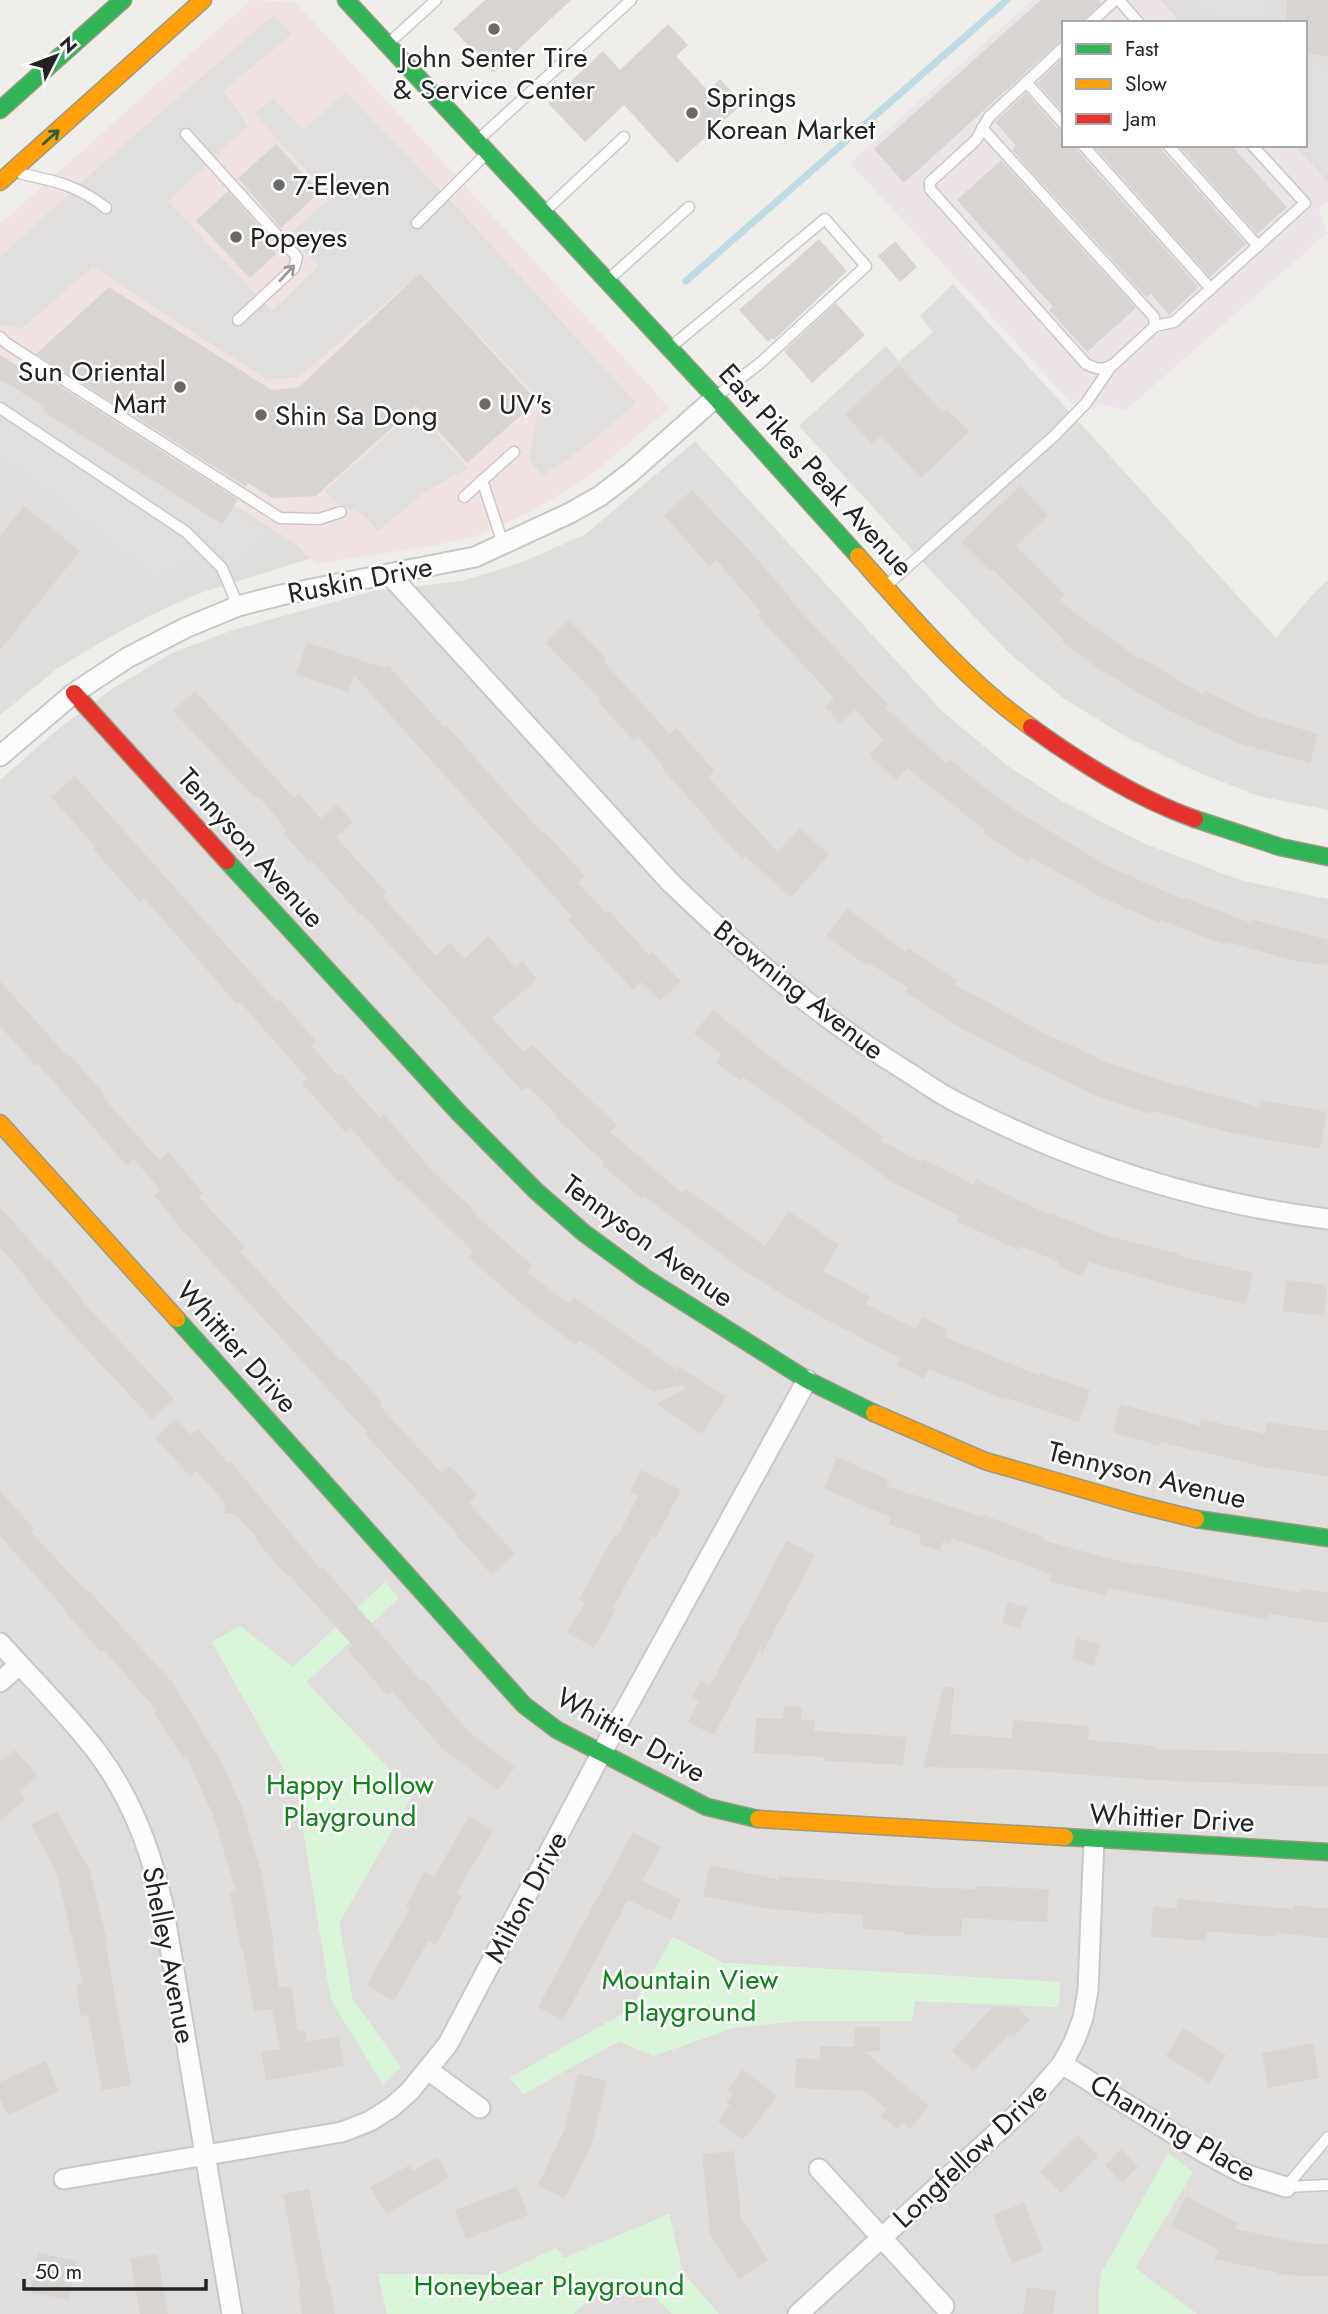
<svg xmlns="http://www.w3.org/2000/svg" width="1328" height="2314" font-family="Jost,sans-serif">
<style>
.residential{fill:#dfdedc;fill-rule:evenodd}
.commercial{fill:#f1e3e1}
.industrial{fill:#ede4e9}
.park{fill:#daf5da}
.parking{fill:#e0dfde}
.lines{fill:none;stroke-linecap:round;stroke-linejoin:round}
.stream{stroke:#bfdbe3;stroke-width:7}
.building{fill:#d7d4d2}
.lane-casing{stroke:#c9c8c7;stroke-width:13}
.street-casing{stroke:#c9c8c7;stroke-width:23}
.fast-casing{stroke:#999a82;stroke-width:19}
.slow-casing{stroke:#999a82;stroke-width:19}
.jam-casing{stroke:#999a82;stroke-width:19}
.lane{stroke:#fdfcfc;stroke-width:10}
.street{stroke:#fdfcfc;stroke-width:19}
.fast{stroke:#30b455;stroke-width:16}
.slow{stroke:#ff9f0a;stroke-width:16}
.jam{stroke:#e5322d;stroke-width:16}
.oneway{stroke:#286439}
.oneway2{stroke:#9a9a9a}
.poi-dot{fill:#6a6968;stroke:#fff;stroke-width:2.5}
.labels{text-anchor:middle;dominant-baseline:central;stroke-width:5;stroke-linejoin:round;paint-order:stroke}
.poi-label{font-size:28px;fill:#222;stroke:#fff;text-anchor:start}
.street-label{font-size:28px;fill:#222;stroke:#fff}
.park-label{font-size:28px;fill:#0c8416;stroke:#fff}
</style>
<rect width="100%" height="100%" fill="#f0eeeb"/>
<g class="residential">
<polygon points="1155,0 1328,0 1328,191 1287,145 1305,145 1305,23 1175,23"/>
<polygon points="953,284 1276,638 1313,594 1328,580 1328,810 1258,796 1195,771 1123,735 1062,697 1010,654 930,570 799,426 886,346 899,361 933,332 920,316"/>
<polygon points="0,356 295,543 312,558 197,594 149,616 101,642 57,669 0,715"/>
<path d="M695,441L943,712L1008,766L1062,801L1143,843L1240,880L1328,899V2314H1197L1135,2268L1193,2172L1168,2154L1102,2272L1099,2288V2314H719L683,2273L669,2214L564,2259L556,2248L500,2275L379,2274L387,2314H0V780L57,730L112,689L172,653L230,631L373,591L462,581L523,562L586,534ZM385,1583L399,1598L306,1682L413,1794L339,1923L352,1998L401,2067L331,2000L297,1793L212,1642L240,1626L293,1667ZM673,1937L723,1963L1059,1982V2007L914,2001L911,2021H797L733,2028L653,2056L619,2041L523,2094L511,2077L631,2009Z"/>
<polygon points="641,2282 672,2314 573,2314 601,2289"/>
</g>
<polygon class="commercial" points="251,0 295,2 670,408 587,478 532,511 480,535 436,545 316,564 295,543 0,356 0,224"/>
<polygon class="industrial" points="1033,0 1160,0 1181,23 1064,23 1064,145 1294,145 1328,182 1328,201 1319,208 1327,233 1126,410 1100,404 1092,411 1081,398 1073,405 850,163"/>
<g class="park">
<polygon points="385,1582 399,1598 306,1682 413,1794 339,1923 352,1998 401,2067 383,2085 331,2000 297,1793 221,1656 211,1642 240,1626 293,1667"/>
<polygon points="673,1937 723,1963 1060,1982 1059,2007 915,2001 912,2021 797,2021 733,2028 653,2056 619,2041 523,2094 510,2078 631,2009"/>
<polygon points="1168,2153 1193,2172 1135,2268 1197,2314 1099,2314 1099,2288 1102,2272"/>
<polygon points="669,2214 683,2273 719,2314 672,2314 641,2282 601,2289 573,2314 387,2314 378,2274 500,2275 556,2248 564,2258"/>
</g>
<g class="parking">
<polygon points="1199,0 1264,0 1263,23 1217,23 1216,13 1199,7"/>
<polygon points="273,15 292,34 223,91 248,126 168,201 272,311 319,266 289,235 331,197 254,114 273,98 303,130 346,92 461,212 636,403 584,448 542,476 529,459 540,400 420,273 299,377 267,380 93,267 21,329 0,324 0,257 104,162"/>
<polygon points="1316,61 1328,74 1328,176 1299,145 1305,145 1305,70"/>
<polygon points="0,368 240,514 239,519 265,534 242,554 209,572 200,564 183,563 156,574 0,451"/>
<polygon points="415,410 468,468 425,492 378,531 363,515 337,503 325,491"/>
</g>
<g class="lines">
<polyline class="stream" points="686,281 1007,0"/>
</g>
<g class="building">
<polygon points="485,0 571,0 493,73 453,29"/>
<polygon points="1041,0 1098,0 1101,3 1085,18 1083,23 1064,23 1064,40 1059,42 904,183 874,149"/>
<polygon points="1287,0 1328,0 1328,56 1305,54 1305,23 1286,23"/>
<polygon points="668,24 688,45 676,56 708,91 720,79 742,104 677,163 624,105 585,142 548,103 603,51 620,70"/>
<polygon points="1064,57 1064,113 1037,83"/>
<polygon points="1026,93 1058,129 1064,131 1064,145 1076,145 1077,150 1199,287 1169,315 1151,294 1147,298 1012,150 1016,146 995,122"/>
<polygon points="276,144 320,192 281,228 238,178"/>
<polygon points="1093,145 1161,145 1162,150 1246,244 1210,277"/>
<polygon points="1178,145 1231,145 1287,207 1257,234"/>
<polygon points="1001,160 1136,308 1087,352 1049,310 1053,307 957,200"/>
<polygon points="228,191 270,238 266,242 276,254 250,278 196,221"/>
<polygon points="819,239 847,271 774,340 772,338 768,342 739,310"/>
<polygon points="895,241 917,267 900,282 878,256"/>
<polygon points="420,273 537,401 467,463 416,406 316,496 272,498 248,483 246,487 36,354 109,287 272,390 299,387"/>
<polygon points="836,303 865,335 812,383 784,351"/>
<polygon points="0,355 21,368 25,364 238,500 222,524 43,411 45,407 0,379"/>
<polygon points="899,365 943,413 947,409 969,432 921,478 881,436 872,444 845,414"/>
<polygon points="1020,486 1048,515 1016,546 1065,595 1059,601 1139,659 1140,657 1203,695 1205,691 1257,716 1318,734 1310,763 1237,743 1170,711 1102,671 1062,641 1063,639 992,569 990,571 961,542"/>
<polygon points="692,490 747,548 791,598 789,599 888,705 885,707 946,763 949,759 1007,805 1106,865 1184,900 1185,898 1251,923 1252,919 1328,940 1328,965 1295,961 1227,942 1226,945 1160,920 1159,923 1101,897 1031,857 1028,862 983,833 985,830 907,768 896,780 869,755 883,740 855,709 840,723 825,707 834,698 757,615 761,612 716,560 709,566 664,515"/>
<polygon points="24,506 80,551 0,650 0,536"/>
<polygon points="569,620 606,658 603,661 670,734 676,728 715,771 708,777 778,852 800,828 829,855 791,897 745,856 743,859 708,822 709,821 661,767 663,765 638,737 634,741 598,702 600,699 546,643"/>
<polygon points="307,642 384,668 388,665 444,727 446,725 543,834 545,832 585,876 578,883 606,913 608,910 649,955 652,952 681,981 660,1001 641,982 633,990 568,920 572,916 354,675 348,692 296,674"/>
<polygon points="195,691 294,798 299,794 321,819 337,804 353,822 336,837 386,892 382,896 436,956 450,943 464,959 488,936 515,967 522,961 537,979 492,1018 524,1052 532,1045 617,1125 610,1132 682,1193 686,1189 765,1246 789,1211 839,1245 823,1271 870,1297 866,1304 916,1329 922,1317 948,1330 945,1337 1040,1376 1040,1373 1090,1390 1079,1422 1007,1398 1007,1400 929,1369 924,1379 897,1365 900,1358 799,1305 734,1264 644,1196 642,1199 602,1165 604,1162 556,1118 558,1116 527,1086 522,1091 362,914 360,915 310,859 308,861 283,833 287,830 259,797 256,799 173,711"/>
<polygon points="75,776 277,1002 280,1000 316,1041 311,1045 338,1076 341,1074 380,1118 384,1114 433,1172 477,1213 475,1215 533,1266 527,1273 569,1304 574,1297 678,1371 676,1365 726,1397 702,1434 656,1404 685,1389 683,1384 653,1392 580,1340 576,1345 530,1311 468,1257 473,1251 400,1181 398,1182 351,1128 346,1133 302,1083 307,1078 240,1002 237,1004 144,898 140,902 93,849 95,846 51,797"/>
<polygon points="847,908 906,952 908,948 957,980 954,984 1045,1034 1097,1057 1096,1059 1179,1086 1179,1085 1259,1107 1260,1100 1327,1112 1320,1149 1231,1133 1152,1111 1151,1114 1096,1096 1022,1060 956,1025 905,992 908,988 869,963 867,966 826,936"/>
<polygon points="0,981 68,1057 70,1055 104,1094 102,1096 159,1160 168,1152 203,1193 199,1197 245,1247 240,1251 342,1362 344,1360 382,1402 379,1405 433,1464 442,1473 450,1466 477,1495 469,1503 515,1554 492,1575 457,1536 458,1535 365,1434 367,1432 183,1231 154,1195 160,1190 134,1159 127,1166 38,1064 36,1066 0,1026"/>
<polygon points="713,1010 769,1056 884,1137 881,1141 921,1162 923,1159 974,1185 976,1179 1049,1215 1049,1213 1108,1236 1179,1254 1179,1256 1253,1273 1246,1304 1193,1292 1088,1262 1082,1276 1057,1266 1059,1262 1020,1246 1018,1250 957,1221 959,1216 896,1184 743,1077 740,1081 716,1063 722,1055 694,1033"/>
<polygon points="0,1207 46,1259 48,1258 82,1299 81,1300 174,1399 152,1419 55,1315 25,1278 26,1277 0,1247"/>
<polygon points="1286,1280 1327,1285 1324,1316 1283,1311"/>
<polygon points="1120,1404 1200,1426 1201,1419 1265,1434 1267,1422 1328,1431 1328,1476 1265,1467 1160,1442 1159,1446 1113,1432"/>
<polygon points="176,1419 191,1435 198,1429 228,1463 230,1461 320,1568 322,1566 421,1681 423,1679 469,1732 515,1767 498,1790 441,1747 392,1691 387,1695 348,1650 353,1646 289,1575 287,1576 255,1539 257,1537 235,1514 224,1513 225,1503 196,1470 190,1476 155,1438"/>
<polygon points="837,1457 889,1480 886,1486 983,1517 983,1515 1044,1537 1042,1540 1137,1566 1137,1563 1301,1593 1301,1589 1328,1593 1328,1623 1269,1614 1268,1620 1108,1588 1106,1596 1049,1581 1051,1574 952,1538 950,1544 942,1542 940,1551 919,1544 921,1535 889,1524 891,1518 824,1488"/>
<polygon points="641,1470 681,1490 656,1538 652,1536 613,1608 616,1610 594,1648 567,1632 585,1603 579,1600 615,1534 618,1536 638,1496 630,1492"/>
<polygon points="0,1491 34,1529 31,1532 86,1591 88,1590 172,1682 220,1760 242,1807 261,1872 274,1944 272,1944 279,1988 291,1986 298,2031 305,2030 307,2042 339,2036 344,2066 266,2081 261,2052 280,2049 272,2009 254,2012 243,1950 241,1950 230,1892 236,1891 213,1815 186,1756 183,1758 154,1713 157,1711 104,1650 101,1652 64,1611 66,1610 0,1536"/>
<polygon points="787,1540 815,1555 761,1655 762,1644 714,1735 688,1722 699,1701 692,1697 701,1680 709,1685 716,1675"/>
<polygon points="1008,1602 1027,1607 1020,1629 1002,1623"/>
<polygon points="1077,1638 1100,1644 1094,1666 1072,1659"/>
<polygon points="944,1686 954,1688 950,1734 1012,1738 1013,1720 1089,1726 1088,1740 1156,1746 1156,1749 1328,1754 1328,1787 1153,1780 1011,1769 923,1767"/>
<polygon points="784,1706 802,1707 801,1720 815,1721 814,1731 906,1737 903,1765 825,1761 825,1757 754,1753 756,1718 783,1719"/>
<polygon points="15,1750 38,1776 19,1792 25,1799 0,1821 0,1762"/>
<polygon points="57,1811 90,1871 107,1940 105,1941 131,2085 102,2090 88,2015 81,2016 76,1985 83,1984 56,1871 31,1825"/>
<polygon points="469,1816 493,1830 457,1893 462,1896 436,1945 428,1941 394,2001 367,1985 410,1908 406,1906 424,1871 434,1877"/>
<polygon points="633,1832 661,1847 642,1881 681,1899 671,1920 628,1900 563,2020 538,2007"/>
<polygon points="710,1865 779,1880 779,1876 934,1888 976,1889 976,1886 1049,1889 1047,1922 962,1918 961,1936 904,1935 904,1932 863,1929 863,1915 826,1912 826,1914 764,1908 703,1896"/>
<polygon points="1177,1899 1293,1909 1293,1905 1328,1909 1328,1938 1276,1933 1276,1937 1207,1931 1206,1941 1151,1937 1153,1907 1177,1908"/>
<polygon points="992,2007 1018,2008 1030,2020 1013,2037 1010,2034 973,2071 952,2051"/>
<polygon points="855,2027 880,2027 880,2051 865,2052 929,2106 910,2129 903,2122 897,2129 881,2116 886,2109 865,2091 795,2088 796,2058 820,2060 820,2046 854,2047"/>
<polygon points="1183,2028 1226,2055 1209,2083 1166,2056"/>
<polygon points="1313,2043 1319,2078 1268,2088 1262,2053"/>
<polygon points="45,2061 59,2091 8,2115 0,2099 0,2082"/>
<polygon points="743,2069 777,2096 743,2140 718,2121 730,2105 726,2102 733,2094 727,2090"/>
<polygon points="578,2074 607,2081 592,2143 564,2199 538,2185 564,2131"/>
<polygon points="1078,2135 1098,2156 1061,2193 1040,2172"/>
<polygon points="1121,2149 1138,2167 1122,2183 1105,2165"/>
<polygon points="734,2151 741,2218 768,2260 739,2279 710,2235 702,2154"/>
<polygon points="438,2157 449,2178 386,2214 370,2187 410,2165 413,2171"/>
<polygon points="517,2186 528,2215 466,2239 455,2210"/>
<polygon points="309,2189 328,2285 330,2285 335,2314 302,2314 298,2290 301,2289 283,2194"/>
<polygon points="1186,2196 1238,2223 1235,2229 1302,2243 1328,2244 1328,2276 1278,2275 1279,2273 1214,2259 1219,2250 1171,2226"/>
<polygon points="1024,2203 1043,2251 1012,2263 993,2215"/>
<polygon points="38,2253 77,2261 69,2300 30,2292"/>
<polygon points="157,2254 168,2314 140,2314 130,2258"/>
<polygon points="1027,2287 1056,2291 1053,2314 1023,2314"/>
</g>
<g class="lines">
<g class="lane-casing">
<g id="lane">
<polyline points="1119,0 1139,23"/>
<polyline points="1090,23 1115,0"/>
<polyline points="390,42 436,0"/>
<polyline points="1026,82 1064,124"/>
<path d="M982,128L1154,317L1155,326L1113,365C1102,371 1097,369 1086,364L930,189V182L976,140L989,117L1064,47"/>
<polyline points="186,134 297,257 294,268 238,320"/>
<polyline points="479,139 631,0"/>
<polyline points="1083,145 1211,289"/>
<polyline points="1168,145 1258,246"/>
<path d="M22,174C56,181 79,186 106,208"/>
<polyline points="544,212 624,137"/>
<polyline points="417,223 486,154"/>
<polyline points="609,279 689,207"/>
<polyline points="1155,326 1174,322 1305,203 1252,145"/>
<polyline points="0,337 6,343 280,518 319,519 341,512"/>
<polyline points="672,346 825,219 866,266 759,364 718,395"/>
<polyline points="0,408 186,532 222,568 238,606"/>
<polyline points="482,480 503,544"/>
<polyline points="464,497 514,452"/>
<polyline points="886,586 1054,436 1086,403 1112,365"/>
<polyline points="1286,2187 1328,2137"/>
<polyline points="1286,2187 1328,2185"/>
</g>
</g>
<g class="street-casing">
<g id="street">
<path d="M389,574L670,882C743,953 820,1018 906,1071C922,1081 938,1093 956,1102C1072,1162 1198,1203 1328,1219"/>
<polyline points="0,756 74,693 127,658 185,628 238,606 281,595 475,557 570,513 600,496 630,473 715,398"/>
<path d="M0,1643C32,1679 68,1714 97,1752C131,1797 151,1850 163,1905L232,2314"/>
<polyline points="0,1682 19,1665"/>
<polyline points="1062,2064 1203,2152 1244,2174 1286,2187"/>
<polyline points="428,2070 480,2108"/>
<polyline points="819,2169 944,2306"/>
<polyline points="64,2179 342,2132 370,2121 392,2107 410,2091 448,2044 601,1754 807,1380"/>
<polyline points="798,2314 1025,2107 1062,2064 1074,2042 1083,2018 1088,1990 1094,1840"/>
</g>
</g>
<g class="fast-casing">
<g id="fast">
<polyline points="346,0 714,396 858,556"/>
<polyline points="0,110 123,0"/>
<polyline points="1195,819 1280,847 1328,857"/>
<polyline points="227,861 459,1113 536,1191 584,1233 644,1277 807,1380 874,1413"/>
<polyline points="177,1319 524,1705 557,1730 707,1807 758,1819"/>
<polyline points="1196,1519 1328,1538"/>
<polyline points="1065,1837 1328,1852"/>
</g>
</g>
<g class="slow-casing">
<g id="slow">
<polyline points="0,182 203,0"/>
<path d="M858,556C912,617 965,680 1031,727"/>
<polyline points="0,1123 177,1319"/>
<polyline points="874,1413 985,1461 1135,1504 1196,1519"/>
<polyline points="758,1819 1065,1837"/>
</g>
</g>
<g class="jam-casing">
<g id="jam">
<polyline points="74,693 227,861"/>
<path d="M1031,727C1082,764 1136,798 1195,819"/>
</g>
</g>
<use href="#lane" class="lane"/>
<use href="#street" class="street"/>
<use href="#fast" class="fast"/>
<use href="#slow" class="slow"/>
<use href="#jam" class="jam"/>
</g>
<defs><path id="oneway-shaft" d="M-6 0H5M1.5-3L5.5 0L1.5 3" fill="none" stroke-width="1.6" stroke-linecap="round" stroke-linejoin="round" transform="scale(1.75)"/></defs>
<use class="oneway" href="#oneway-shaft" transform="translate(51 137) rotate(-42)"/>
<use class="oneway2" href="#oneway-shaft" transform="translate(287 273) rotate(-47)"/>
<g class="poi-dot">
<circle cx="494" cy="29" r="7"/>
<circle cx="692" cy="113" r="7"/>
<circle cx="279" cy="185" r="7"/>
<circle cx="236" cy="237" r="7"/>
<circle cx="180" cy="387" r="7"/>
<circle cx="485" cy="404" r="7"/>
<circle cx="261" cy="415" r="7"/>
</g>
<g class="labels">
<g class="poi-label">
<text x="494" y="57" text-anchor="middle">John Senter Tire<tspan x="494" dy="32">&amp; Service Center</tspan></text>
<text x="706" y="97">Springs<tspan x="706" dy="32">Korean Market</tspan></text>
<text x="293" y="185">7-Eleven</text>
<text x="250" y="237">Popeyes</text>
<text x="166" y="371" text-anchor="end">Sun Oriental<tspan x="166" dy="32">Mart</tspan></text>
<text x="499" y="404">UV's</text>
<text x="275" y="415">Shin Sa Dong</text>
</g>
<g class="street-label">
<text transform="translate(816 470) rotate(48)">East Pikes Peak Avenue</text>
<text transform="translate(360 580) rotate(-11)">Ruskin Drive</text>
<text transform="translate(251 848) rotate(48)">Tennyson Avenue</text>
<text transform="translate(799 990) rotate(38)">Browning Avenue</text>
<text transform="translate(648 1241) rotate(36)">Tennyson Avenue</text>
<text transform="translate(237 1347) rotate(48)">Whittier Drive</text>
<text transform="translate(1147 1475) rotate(14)">Tennyson Avenue</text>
<text transform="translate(631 1735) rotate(29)">Whittier Drive</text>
<text transform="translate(1172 1818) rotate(3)">Whittier Drive</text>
<text transform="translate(526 1897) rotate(-62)">Milton Drive</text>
<text transform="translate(169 1955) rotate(79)">Shelley Avenue</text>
<text transform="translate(1173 2128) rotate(30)">Channing Place</text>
<text transform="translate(970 2155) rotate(-43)">Longfellow Drive</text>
</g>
<g class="park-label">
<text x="350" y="1784">Happy Hollow<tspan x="350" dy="32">Playground</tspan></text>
<text x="690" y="1979">Mountain View<tspan x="690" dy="32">Playground</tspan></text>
<text x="549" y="2285">Honeybear Playground</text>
</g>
</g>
<rect x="1062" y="21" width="245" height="126" fill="#ffffff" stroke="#a7a7a7" stroke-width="2"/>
<rect x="1076" y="44" width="35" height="10" fill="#30b455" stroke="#a7a7a7" stroke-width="2"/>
<text x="1125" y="56" font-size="21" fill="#222222">Fast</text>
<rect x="1076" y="79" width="35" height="10" fill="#ff9f0a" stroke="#a7a7a7" stroke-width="2"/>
<text x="1125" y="91" font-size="21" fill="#222222">Slow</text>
<rect x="1076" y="114" width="35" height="10" fill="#e5322d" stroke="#a7a7a7" stroke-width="2"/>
<text x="1125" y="126" font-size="21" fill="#222222">Jam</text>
<g transform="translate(56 56) rotate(48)" stroke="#ffffff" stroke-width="5" paint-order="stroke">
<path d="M0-5L12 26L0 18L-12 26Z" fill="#222222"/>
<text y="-10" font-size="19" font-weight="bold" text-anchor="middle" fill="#222222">N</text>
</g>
<path d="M24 2279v10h182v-10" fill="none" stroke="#222222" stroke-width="3.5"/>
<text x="35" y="2279" font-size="21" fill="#222222" stroke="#ffffff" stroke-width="5" paint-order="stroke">50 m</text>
</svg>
